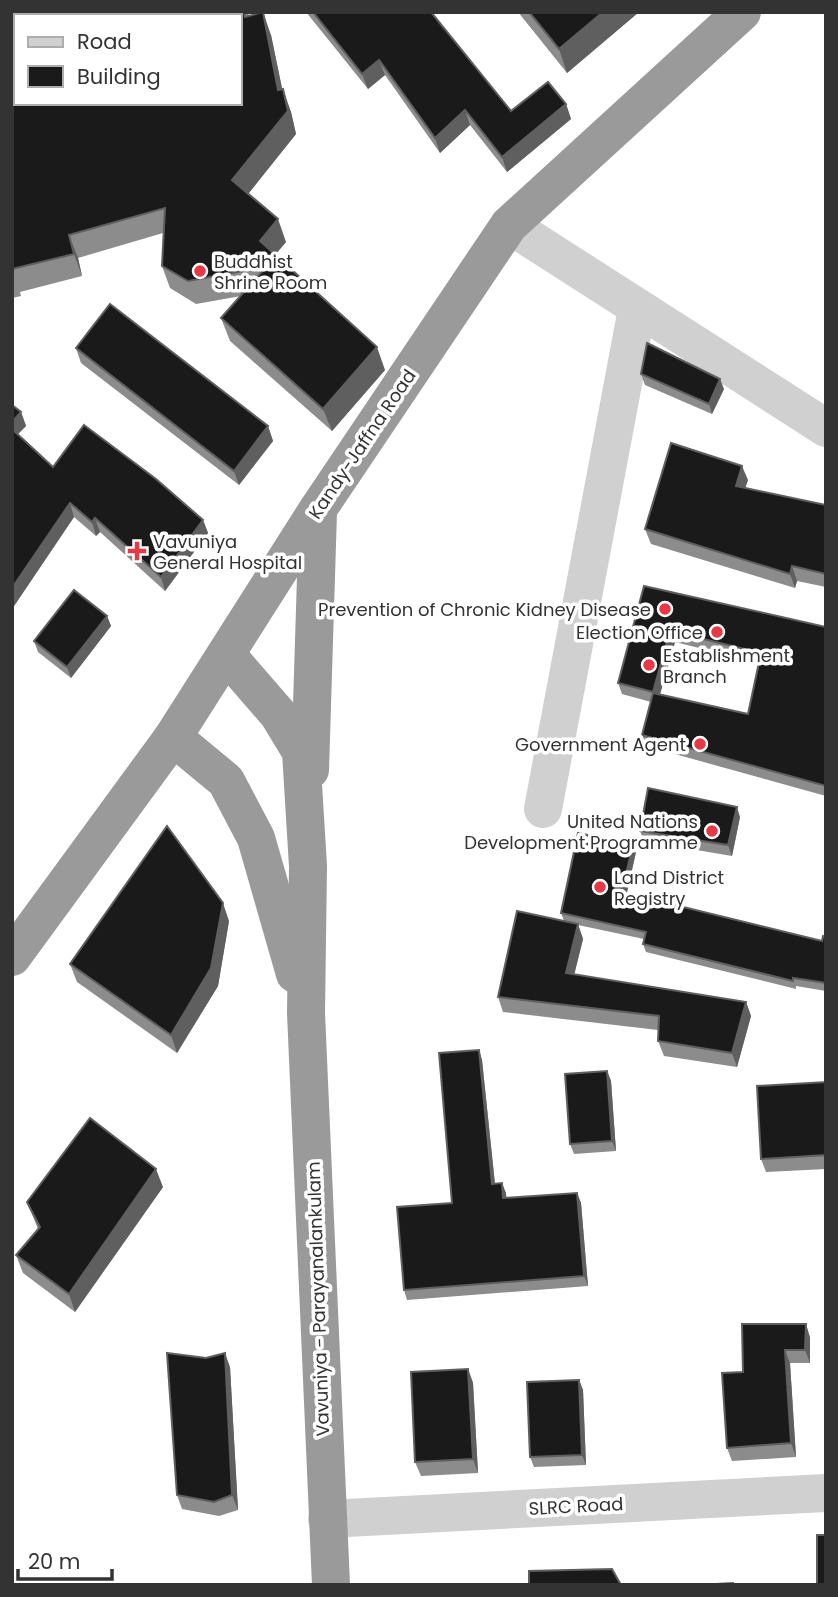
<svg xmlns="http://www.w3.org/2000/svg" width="838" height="1597" font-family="Poppins,sans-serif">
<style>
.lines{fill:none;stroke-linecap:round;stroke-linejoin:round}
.minor{stroke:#d0d0d0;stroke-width:38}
.highway{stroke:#9a9a9a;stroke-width:38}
.wall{fill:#8c8c8c;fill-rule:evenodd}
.shaded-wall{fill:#5f5f5f}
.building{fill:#1a1a1a;stroke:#5f5f5f;stroke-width:2}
.poi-dot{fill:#e63946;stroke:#fff;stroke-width:2.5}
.labels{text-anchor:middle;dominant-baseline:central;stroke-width:7;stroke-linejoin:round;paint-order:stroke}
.poi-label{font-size:18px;fill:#333;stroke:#fff;text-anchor:start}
.street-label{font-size:18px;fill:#333;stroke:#fff}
</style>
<rect width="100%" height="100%" fill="#fff"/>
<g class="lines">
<g class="minor">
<polyline points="509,225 826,428"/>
<polyline points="543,809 637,309"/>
<polyline points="327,1519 826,1493"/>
</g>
<g class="highway">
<polyline points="226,654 278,714 301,752 308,866 306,1013 331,1585"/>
<polyline points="173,737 226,781 256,838 295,974"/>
<polyline points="310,770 318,512"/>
<polyline points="12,957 173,737 318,509 509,225 742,12"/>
</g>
</g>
<g class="wall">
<polygon points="12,12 142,12 143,16 16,16 16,53 12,54"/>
<polygon points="190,12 248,12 249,16 271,35 282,89 291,112 296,134 248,193 286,242 275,255 385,370 332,431 230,341 221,318 241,296 196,304 170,288 162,266 163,233 78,258 82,276 20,292 21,296 12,298 12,80 240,103"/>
<polygon points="306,12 431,12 511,111 566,104 571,119 507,172 470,125 440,153 385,75 368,89"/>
<polygon points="518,12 639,12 567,73"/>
<polygon points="76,348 268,426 273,441 239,485 81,363"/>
<polygon points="641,374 724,389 712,414 645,385"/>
<polygon points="12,405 21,412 26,426 18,434 53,467 203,520 208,533 165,591 100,532 96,536 74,517 12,609"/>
<polygon points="748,480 745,488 826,505 826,587 797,581 795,588 651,544 645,529"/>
<path d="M644,586L826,627V796L646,746L642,735L651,702L622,694L618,683ZM675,642L759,663L748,714L660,695Z"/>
<polygon points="107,616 111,626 71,678 38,652 34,641"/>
<polygon points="740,817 732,856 644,841 640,831"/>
<polygon points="636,852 627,893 822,941 826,937 826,991 796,986 796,989 646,952 643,944 644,939 578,925 583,939 574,974 746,1002 751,1016 737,1067 664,1056 658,1041 658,1030 503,1012 498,997 564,921 561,913"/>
<polygon points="229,921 218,986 177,1053 77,982 70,964"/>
<polygon points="479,1050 482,1060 495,1184 506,1193 506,1198 577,1193 581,1203 588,1286 407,1300 404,1290 452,1203"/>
<polygon points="607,1071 611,1081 616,1151 574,1154 570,1144"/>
<polygon points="826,1082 826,1169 766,1172 761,1159"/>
<polygon points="163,1187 75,1312 23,1273 16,1255 38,1229 27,1202"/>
<polygon points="810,1337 810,1363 790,1363 796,1457 732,1461 727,1448 743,1372"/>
<polygon points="230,1367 238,1510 219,1516 182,1509 177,1495"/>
<polygon points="468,1369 473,1383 478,1473 421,1476 415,1462"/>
<polygon points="579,1380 583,1390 586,1465 534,1467 530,1457"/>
</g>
<g class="shaded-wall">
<polygon points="263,12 271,35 287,112 278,90"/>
<polygon points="603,12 639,12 567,73 559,49"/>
<polygon points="379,60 385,75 368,89 362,74"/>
<polygon points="283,89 291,112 296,134 241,203 232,180"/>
<polygon points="566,104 571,119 507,172 502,157"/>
<polygon points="465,110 470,125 440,153 435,138"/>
<polygon points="278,219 286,242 268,263 260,241"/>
<polygon points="69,235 78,258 82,276 74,254"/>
<polygon points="377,347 385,370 332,431 323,409"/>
<polygon points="720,379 724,389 712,414 709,404"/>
<polygon points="21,412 26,426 13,439 12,436 12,422"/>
<polygon points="268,426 273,441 239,485 234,471"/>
<polygon points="742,466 748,480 741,500 736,486"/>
<polygon points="70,503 74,517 12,609 12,588"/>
<polygon points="95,518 100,532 96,536 92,522"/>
<polygon points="203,520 208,533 165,591 161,577"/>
<polygon points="792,566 797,581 795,588 790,574"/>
<polygon points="107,616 111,626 71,678 67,667"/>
<polygon points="670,631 675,642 657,704 653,692"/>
<polygon points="737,807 740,817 732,856 728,845"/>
<polygon points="633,844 636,852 625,900 622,892"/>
<polygon points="223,903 229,921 218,986 177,1053 171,1035"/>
<polygon points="578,924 583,939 571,988 566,973"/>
<polygon points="746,1002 751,1016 737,1067 732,1053"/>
<polygon points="479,1050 482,1060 496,1194 492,1184"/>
<polygon points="607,1071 611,1081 616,1151 612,1141"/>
<polygon points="156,1169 163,1187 75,1312 69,1294"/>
<polygon points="502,1183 506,1193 507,1208 503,1198"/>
<polygon points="577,1193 581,1203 588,1286 584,1276"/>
<polygon points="806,1324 810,1337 810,1363 805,1350"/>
<polygon points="785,1350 790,1363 796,1457 791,1443"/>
<polygon points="225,1353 230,1367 238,1510 232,1495"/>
<polygon points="468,1369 473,1383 478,1473 473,1459"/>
<polygon points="579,1380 583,1390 586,1465 582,1455"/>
</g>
<g class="building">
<polygon points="12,12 94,12 77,16 16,16 16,29 12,30"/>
<polygon points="190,12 244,12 245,17 263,12 278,90 283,89 288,111 232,180 278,219 260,241 377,347 323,409 221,318 266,267 188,281 162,266 165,208 69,235 74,254 12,269 12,80 16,79 16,103 240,103 240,16 191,16"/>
<polygon points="313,12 431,12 511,111 548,82 566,104 502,157 465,110 435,138 379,60 362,74"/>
<polygon points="529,12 603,12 559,49"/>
<polygon points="110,304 268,426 234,471 76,348"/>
<polygon points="647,343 720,379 709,404 641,374"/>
<polygon points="12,405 21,412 12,422"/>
<polygon points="84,425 156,479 203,520 161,577 95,518 92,522 70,503 12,588 12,429 53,467"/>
<polygon points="671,443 742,466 736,486 826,505 826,574 792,566 790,574 645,529"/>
<polygon points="644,586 826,627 826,786 642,735 653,693 748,714 761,653 670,631 653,692 618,683"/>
<polygon points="74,590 107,616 67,667 34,641"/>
<polygon points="648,788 737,807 728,845 640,831"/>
<polygon points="167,826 223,903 211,968 171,1035 70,964"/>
<polygon points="578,833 633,844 622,892 822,941 823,936 826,937 826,983 793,978 793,981 643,944 646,932 561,913"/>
<polygon points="517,911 578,924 566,973 746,1002 732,1053 658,1041 659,1016 498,997"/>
<polygon points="479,1050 492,1184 502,1183 503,1198 577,1193 584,1276 404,1290 397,1207 452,1203 439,1053"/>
<polygon points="607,1071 612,1141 570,1144 565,1074"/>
<polygon points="826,1082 826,1155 761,1159 757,1086"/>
<polygon points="90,1118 156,1169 69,1294 16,1255 40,1227 27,1202"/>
<polygon points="742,1324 806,1324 805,1350 785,1350 791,1443 727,1448 722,1373 743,1372"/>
<polygon points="167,1353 206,1358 225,1353 232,1495 214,1502 177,1495"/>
<polygon points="468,1369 473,1459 415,1462 411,1372"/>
<polygon points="579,1380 582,1455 530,1457 527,1382"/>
<rect x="817" y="1535" width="9" height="50"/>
<polygon points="612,1569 621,1585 529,1585 529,1571"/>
<polygon points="733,1583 733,1585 697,1585"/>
</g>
<g class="poi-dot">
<circle cx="200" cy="271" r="7"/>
<path d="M133.5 540.5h7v7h7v7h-7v7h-7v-7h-7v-7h7z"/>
<circle cx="665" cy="609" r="7"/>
<circle cx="717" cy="632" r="7"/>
<circle cx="649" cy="665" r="7"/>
<circle cx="700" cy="744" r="7"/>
<circle cx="712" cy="831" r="7"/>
<circle cx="600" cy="887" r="7"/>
</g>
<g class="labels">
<g class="poi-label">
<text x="214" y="261">Buddhist<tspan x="214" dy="21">Shrine Room</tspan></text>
<text x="153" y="541">Vavuniya<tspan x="153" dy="21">General Hospital</tspan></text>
<text x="651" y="609" text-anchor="end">Prevention of Chronic Kidney Disease</text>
<text x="703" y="632" text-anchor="end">Election Office</text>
<text x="663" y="655">Establishment<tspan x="663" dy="21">Branch</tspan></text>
<text x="686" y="744" text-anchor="end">Government Agent</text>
<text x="698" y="821" text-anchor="end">United Nations<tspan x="698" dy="21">Development Programme</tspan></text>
<text x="614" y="877">Land District<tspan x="614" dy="21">Registry</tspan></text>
</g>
<g class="street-label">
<text transform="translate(362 444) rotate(-56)">Kandy-Jaffna Road</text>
<text transform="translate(318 1299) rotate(-92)">Vavuniya - Parayanalankulam</text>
<text transform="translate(576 1506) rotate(-3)">SLRC Road</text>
</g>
</g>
<rect width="838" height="1597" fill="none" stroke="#333333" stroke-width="28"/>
<rect x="14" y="14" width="228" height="91" fill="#ffffff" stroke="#adadad" stroke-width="2"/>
<rect x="28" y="37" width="35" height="10" fill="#d0d0d0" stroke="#adadad" stroke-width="2"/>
<text x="77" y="49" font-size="21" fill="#333333">Road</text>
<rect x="28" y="66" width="35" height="21" fill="#1a1a1a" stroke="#adadad" stroke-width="2"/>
<text x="77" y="84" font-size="21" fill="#333333">Building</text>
<path d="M18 1569v10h94v-10" fill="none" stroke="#333333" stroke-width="3.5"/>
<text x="28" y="1569" font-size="21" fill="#333333" stroke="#ffffff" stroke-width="5" paint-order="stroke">20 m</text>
</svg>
